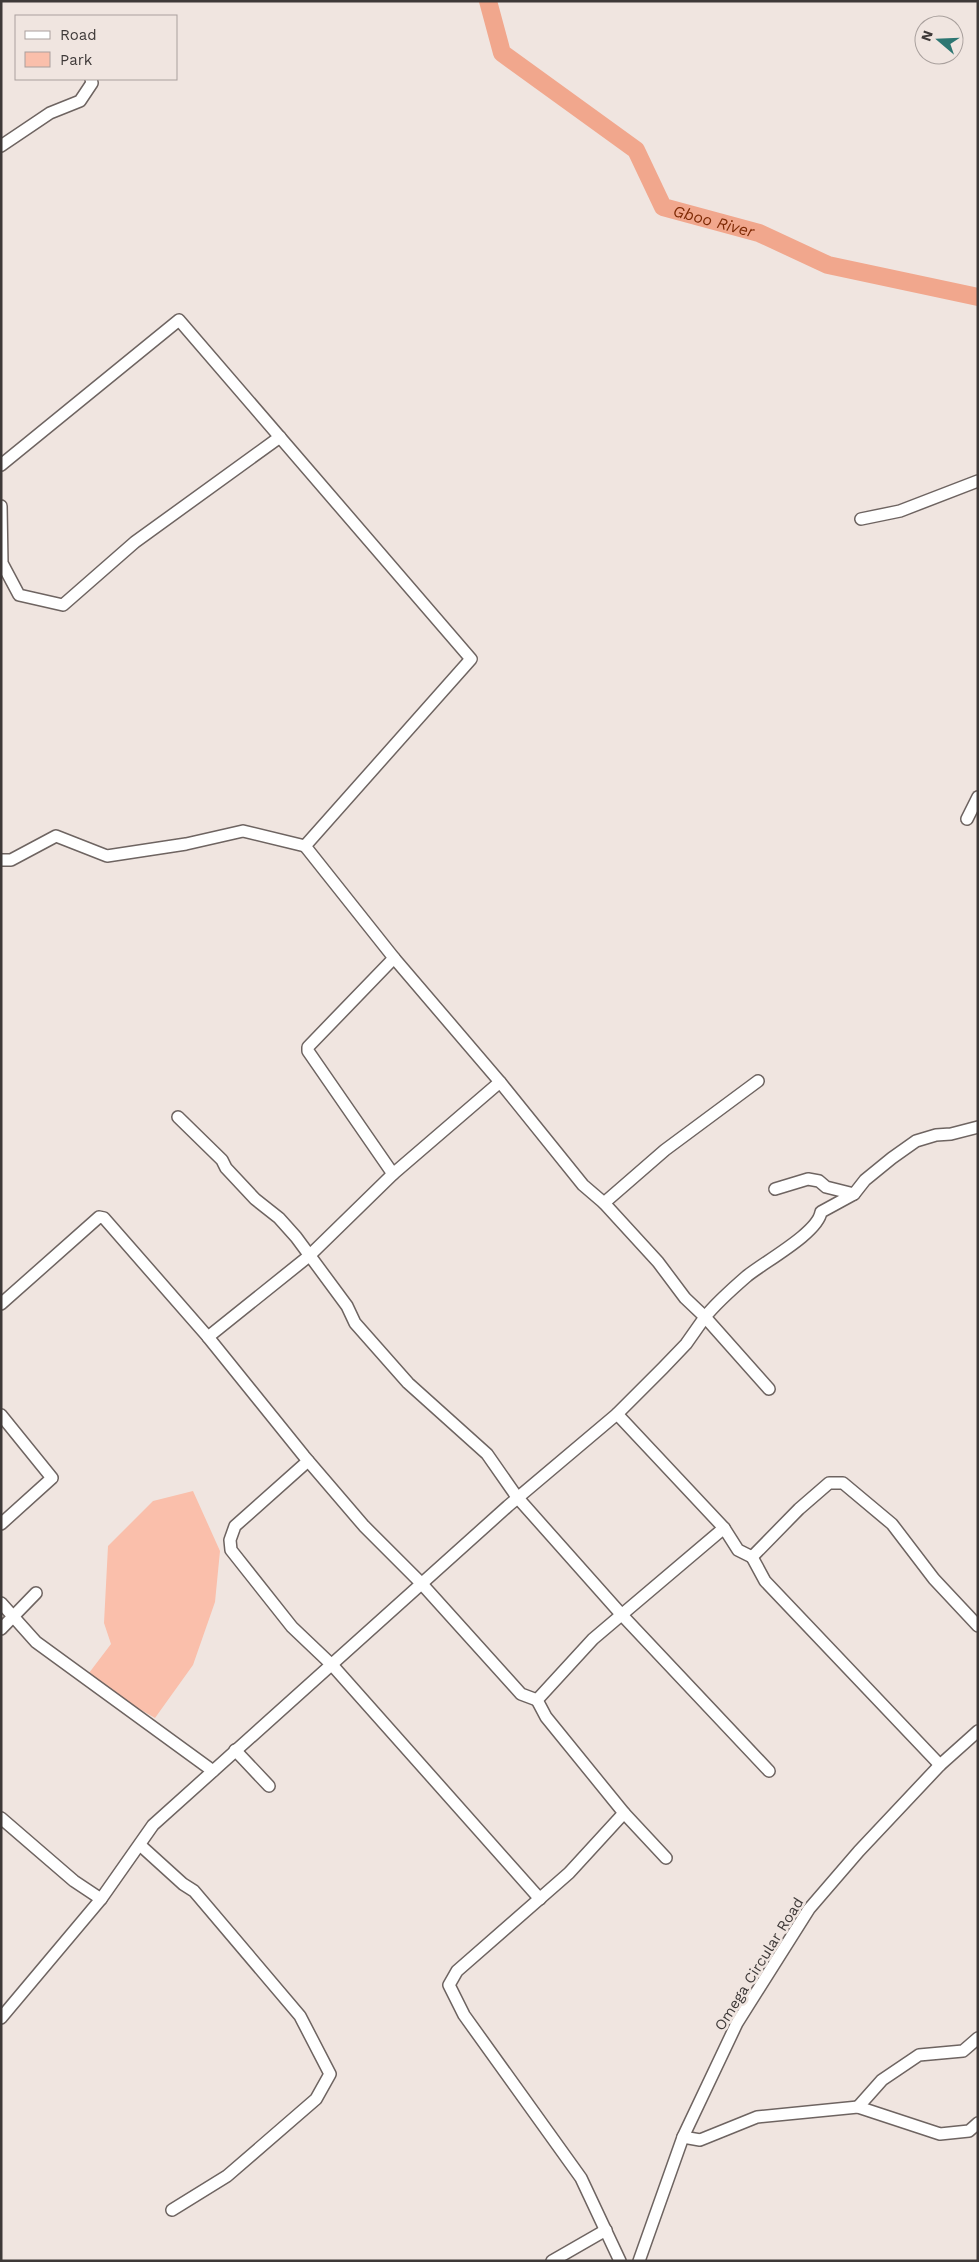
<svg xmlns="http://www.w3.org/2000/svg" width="979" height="2262" font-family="'Work Sans',sans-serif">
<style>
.green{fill:#fabfab}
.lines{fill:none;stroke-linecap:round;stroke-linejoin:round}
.river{stroke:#f1a78d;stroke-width:18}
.minor-casing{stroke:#6e6461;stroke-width:14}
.minor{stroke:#fff;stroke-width:11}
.labels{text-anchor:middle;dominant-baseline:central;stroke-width:5;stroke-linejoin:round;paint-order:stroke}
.street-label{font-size:15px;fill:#3e3938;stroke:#f0e5e0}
.water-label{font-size:16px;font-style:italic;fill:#802b06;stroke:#f0e5e0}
</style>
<rect width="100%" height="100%" fill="#f0e5e0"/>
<polygon class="green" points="193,1491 220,1551 215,1602 193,1665 155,1718 127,1702 89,1673 111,1644 104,1623 108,1546 153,1501"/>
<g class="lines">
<path class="river" id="s1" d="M488,1L502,53L636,150L663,207L759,233L828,265L978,297"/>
<g class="minor-casing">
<g id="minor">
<polyline points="1,146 50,113 80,101 92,83 91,79"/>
<polyline points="1,465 179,320 471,659 305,846 394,958 308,1047 308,1051 393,1174"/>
<polyline points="1,506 2,563 19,595 63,605 135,542 280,437"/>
<polyline points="861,519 900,511 978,481"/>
<polyline points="967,819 978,797"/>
<polyline points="1,860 11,860 56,836 107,856 186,844 243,831 305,846"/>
<polyline points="394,958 500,1082 583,1185 604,1203 665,1150 758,1081"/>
<polyline points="178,1117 222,1160 226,1168 255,1199 279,1218 296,1237 347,1306 355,1323 408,1383 487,1454 517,1497 621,1614 769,1771"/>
<polyline points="775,1189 808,1179 819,1181 826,1187 854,1194"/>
<polyline points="1,1304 99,1217 104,1218 208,1337 304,1456 364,1526 421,1583 521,1694 537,1700"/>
<polyline points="208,1337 309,1256 393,1174 500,1082"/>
<path d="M769,1389L705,1317C717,1302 732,1289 747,1276C764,1262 818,1233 821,1212L854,1194L865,1180L892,1158L916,1141L936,1135L951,1134L978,1127"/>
<polyline points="617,1414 724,1528"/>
<polyline points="1,1415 52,1478 1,1524"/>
<polyline points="308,1461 235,1526 230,1540 231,1550 292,1627 333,1666 540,1899"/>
<polyline points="752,1557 765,1581 940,1765"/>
<polyline points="1,1603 36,1642 213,1771"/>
<polyline points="1,1629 36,1593"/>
<polyline points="235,1750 269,1786"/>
<polyline points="624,1813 666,1858"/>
<polyline points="1,1818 74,1881 101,1899"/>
<polyline points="140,1845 183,1884 194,1891 300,2016 330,2074 316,2099 227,2176 172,2210"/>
<polyline points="1,2018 101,1899 153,1825 508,1506 617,1414 663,1368 686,1344 705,1317 685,1298 658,1262 604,1203"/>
<polyline points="858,2107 882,2080 919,2055 963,2051 978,2038"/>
<polyline points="683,2137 700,2140 757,2117 858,2107 940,2134 969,2131 978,2123"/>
<polyline points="552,2261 606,2230"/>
<polyline points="620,2261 581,2178 464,2015 449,1985 457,1971 569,1873 624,1813 546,1717 537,1700 593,1639 724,1528 738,1550 752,1557 799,1509 829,1483 843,1483 892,1524 934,1579 978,1626"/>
<polyline points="639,2261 683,2137 737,2023 809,1909 859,1851 940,1765 978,1731"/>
</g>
</g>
<use href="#minor" class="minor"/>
</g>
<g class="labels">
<g class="street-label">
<text transform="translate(759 1964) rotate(-58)">Omega Circular Road</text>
</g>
<g class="water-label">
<text stroke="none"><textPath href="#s1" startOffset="335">Gboo River</textPath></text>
</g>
</g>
<rect width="979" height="2262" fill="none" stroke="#3e3938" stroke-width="5"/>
<rect x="15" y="15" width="162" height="65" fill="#f0e5e0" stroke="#a9a09d"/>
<rect x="25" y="31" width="25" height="8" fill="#ffffff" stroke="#a9a09d"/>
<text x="60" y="40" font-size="15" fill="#3e3938">Road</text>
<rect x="25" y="52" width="25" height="15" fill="#fabfab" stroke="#a9a09d"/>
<text x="60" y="65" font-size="15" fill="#3e3938">Park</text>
<g transform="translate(939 40) rotate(289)"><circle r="24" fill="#f0e5e0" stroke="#a9a09d"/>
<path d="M0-4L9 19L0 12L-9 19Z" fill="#2d7672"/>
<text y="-8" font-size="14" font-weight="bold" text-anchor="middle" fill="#3e3938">N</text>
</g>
</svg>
